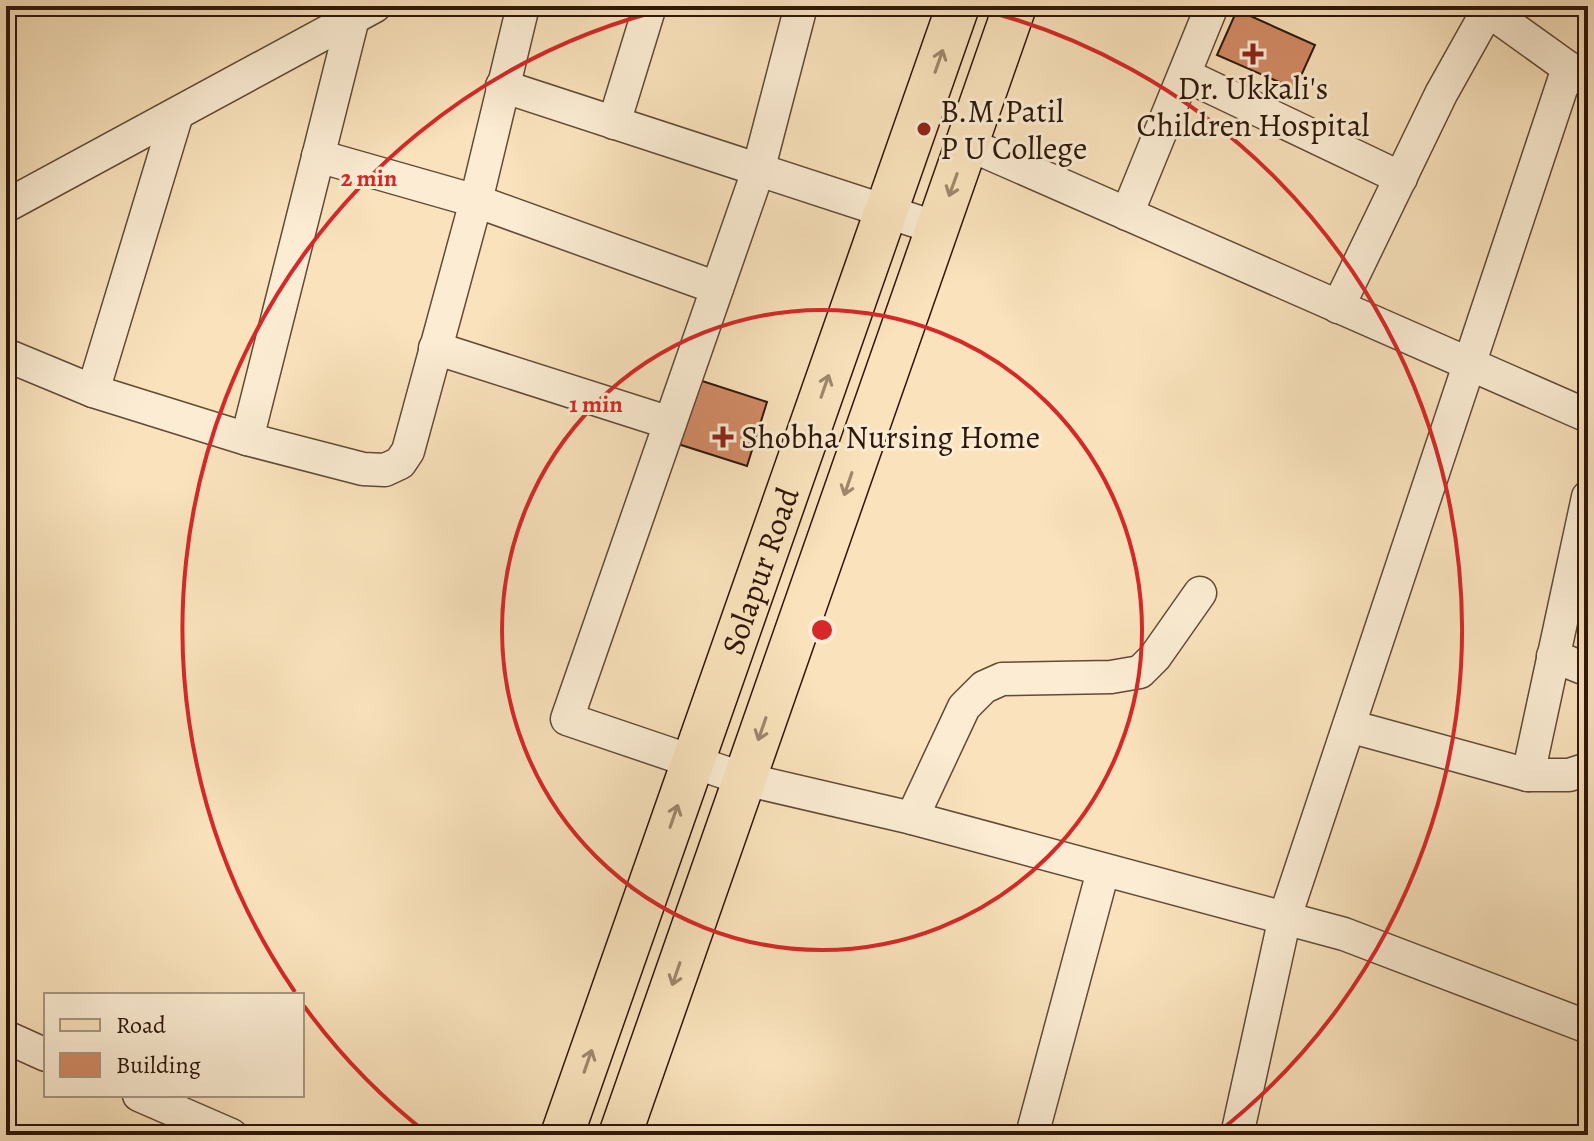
<svg xmlns="http://www.w3.org/2000/svg" width="1594" height="1141" font-family="Alegreya,serif">
<style>
.building{fill:#d28b66;stroke:#2e170a;stroke-width:2}
.lines{fill:none;stroke-linecap:round;stroke-linejoin:round}
.minor-casing{stroke:#614a36;stroke-width:35}
.major-casing{stroke:#2e170a;stroke-width:45}
.minor{stroke:#fbecd3;stroke-width:32}
.major{stroke:#f9e2bc;stroke-width:42}
.oneway{stroke:#9e876c}
.ring{fill:none;stroke:#d62828;stroke-width:4}
.poi-dot{fill:#8f2418;stroke:#fbecd3;stroke-width:3}
.labels{text-anchor:middle;dominant-baseline:central;stroke-width:6;stroke-linejoin:round;paint-order:stroke}
.poi-label{font-size:32px;fill:#2e170a;stroke:#fbecd3;text-anchor:start}
.street-label{font-size:32px;fill:#2e170a;stroke:#fbecd3}
.centre{fill:#d62828;stroke:#fbecd3;stroke-width:4}
.ring-label{font-size:24px;text-anchor:middle;font-weight:bold;fill:#d62828;stroke:#fbecd3;stroke-width:6;stroke-linejoin:round;paint-order:stroke}
</style>
<rect width="100%" height="100%" fill="#f9e2bc"/>
<filter id="stains"><feTurbulence type="fractalNoise" baseFrequency=".0025" numOctaves="4"/><feColorMatrix values="0 0 0 0 .2 0 0 0 0 .09 0 0 0 0 .02 0 0 0 .5 -.17"/></filter>
<radialGradient id="worn" r=".72"><stop offset=".6" stop-color="#630" stop-opacity="0"/><stop offset="1" stop-color="#630" stop-opacity=".3"/></radialGradient>
<g class="building">
<polygon points="1237,10 1315,45 1295,89 1217,55"/>
<polygon points="699,380 767,402 747,466 678,444"/>
</g>
<g class="lines">
<g class="minor-casing">
<g id="minor">
<polyline points="801,6 758,171 567,719 744,779 912,818 1344,934 1588,1027"/>
<polyline points="1482,6 1588,82"/>
<polyline points="1185,75 1401,178"/>
<polyline points="502,86 937,228"/>
<polyline points="614,123 650,6"/>
<polyline points="968,144 1588,416"/>
<polyline points="318,156 476,201 717,288"/>
<polyline points="6,206 375,6"/>
<polyline points="1127,214 1212,6"/>
<polyline points="1338,307 1441,94 1488,10"/>
<polyline points="435,348 670,423"/>
<polyline points="6,355 93,391 247,439 363,469 385,470 400,463 408,451 476,201 523,6"/>
<polyline points="93,391 177,114"/>
<polyline points="247,439 353,18"/>
<polyline points="1553,656 1588,670"/>
<polyline points="1349,726 1528,775 1569,775 1588,769"/>
<polyline points="1528,775 1588,497"/>
<polyline points="912,818 964,707 984,687 1002,679 1111,677 1140,672 1155,657 1200,593"/>
<polyline points="6,1037 46,1055"/>
<polyline points="139,1095 231,1135"/>
<polyline points="1032,1135 1103,871"/>
<polyline points="1237,1135 1285,917 1568,68"/>
</g>
</g>
<g class="major-casing">
<g id="major">
<path id="s1" d="M562,1135L958,6"/>
<polyline points="620,1135 1015,6"/>
</g>
</g>
<use href="#minor" class="minor"/>
<use href="#major" class="major"/>
</g>
<defs><path id="oneway-shaft" d="M-6 0H5M1.5-3L5.5 0L1.5 3" fill="none" stroke-width="1.6" stroke-linecap="round" stroke-linejoin="round" transform="scale(2)"/></defs>
<g class="oneway">
<use href="#oneway-shaft" transform="translate(939 61) rotate(-71)"/>
<use href="#oneway-shaft" transform="translate(953 185) rotate(110)"/>
<use href="#oneway-shaft" transform="translate(825 386) rotate(-71)"/>
<use href="#oneway-shaft" transform="translate(848 484) rotate(109)"/>
<use href="#oneway-shaft" transform="translate(762 729) rotate(109)"/>
<use href="#oneway-shaft" transform="translate(674 816) rotate(-71)"/>
<use href="#oneway-shaft" transform="translate(676 974) rotate(109)"/>
<use href="#oneway-shaft" transform="translate(588 1061) rotate(-71)"/>
</g>
<g class="ring">
<circle cx="822" cy="630" r="320"/>
<path d="M428 1134A640 640 0 0 1 304 1006M295 992A640 640 0 0 1 678 6M966 6A640 640 0 0 1 1216 1134"/>
</g>
<g class="poi-dot">
<path d="M1249 42h8v8h8v8h-8v8h-8v-8h-8v-8h8z"/>
<circle cx="924" cy="129" r="8"/>
<path d="M719 425h8v8h8v8h-8v8h-8v-8h-8v-8h8z"/>
</g>
<g class="labels">
<g class="poi-label">
<text x="1253" y="88" text-anchor="middle">Dr. Ukkali's<tspan x="1253" dy="37">Children Hospital</tspan></text>
<text x="940" y="111">B.M.Patil<tspan x="940" dy="37">P U College</tspan></text>
<text x="741" y="437">Shobha Nursing Home</text>
</g>
<g class="street-label">
<text stroke="none"><textPath href="#s1" startOffset="598">Solapur Road</textPath></text>
</g>
</g>
<circle cx="822" cy="630" r="12" class="centre"/>
<g class="ring-label">
<text x="369" y="186">2 min</text>
<text x="596" y="412">1 min</text>
</g>
<rect width="1594" height="1141" fill="none" stroke="#f9e2bc" stroke-width="32"/>
<rect x="8" y="8" width="1578" height="1125" fill="none" stroke="#2e170a" stroke-width="4"/>
<rect x="16" y="16" width="1562" height="1109" fill="none" stroke="#2e170a" stroke-width="2"/>
<rect x="44" y="993" width="260" height="104" fill="#fbecd3" stroke="#a99783" stroke-width="2"/>
<rect x="60" y="1019" width="40" height="12" fill="#f9e2bc" stroke="#a99783" stroke-width="2"/>
<text x="116" y="1033" font-size="24" fill="#2e170a">Road</text>
<rect x="60" y="1053" width="40" height="24" fill="#d28b66" stroke="#a99783" stroke-width="2"/>
<text x="116" y="1073" font-size="24" fill="#2e170a">Building</text>
<rect width="100%" height="100%" filter="url(#stains)"/>
<rect width="100%" height="100%" fill="url(#worn)"/>
</svg>
